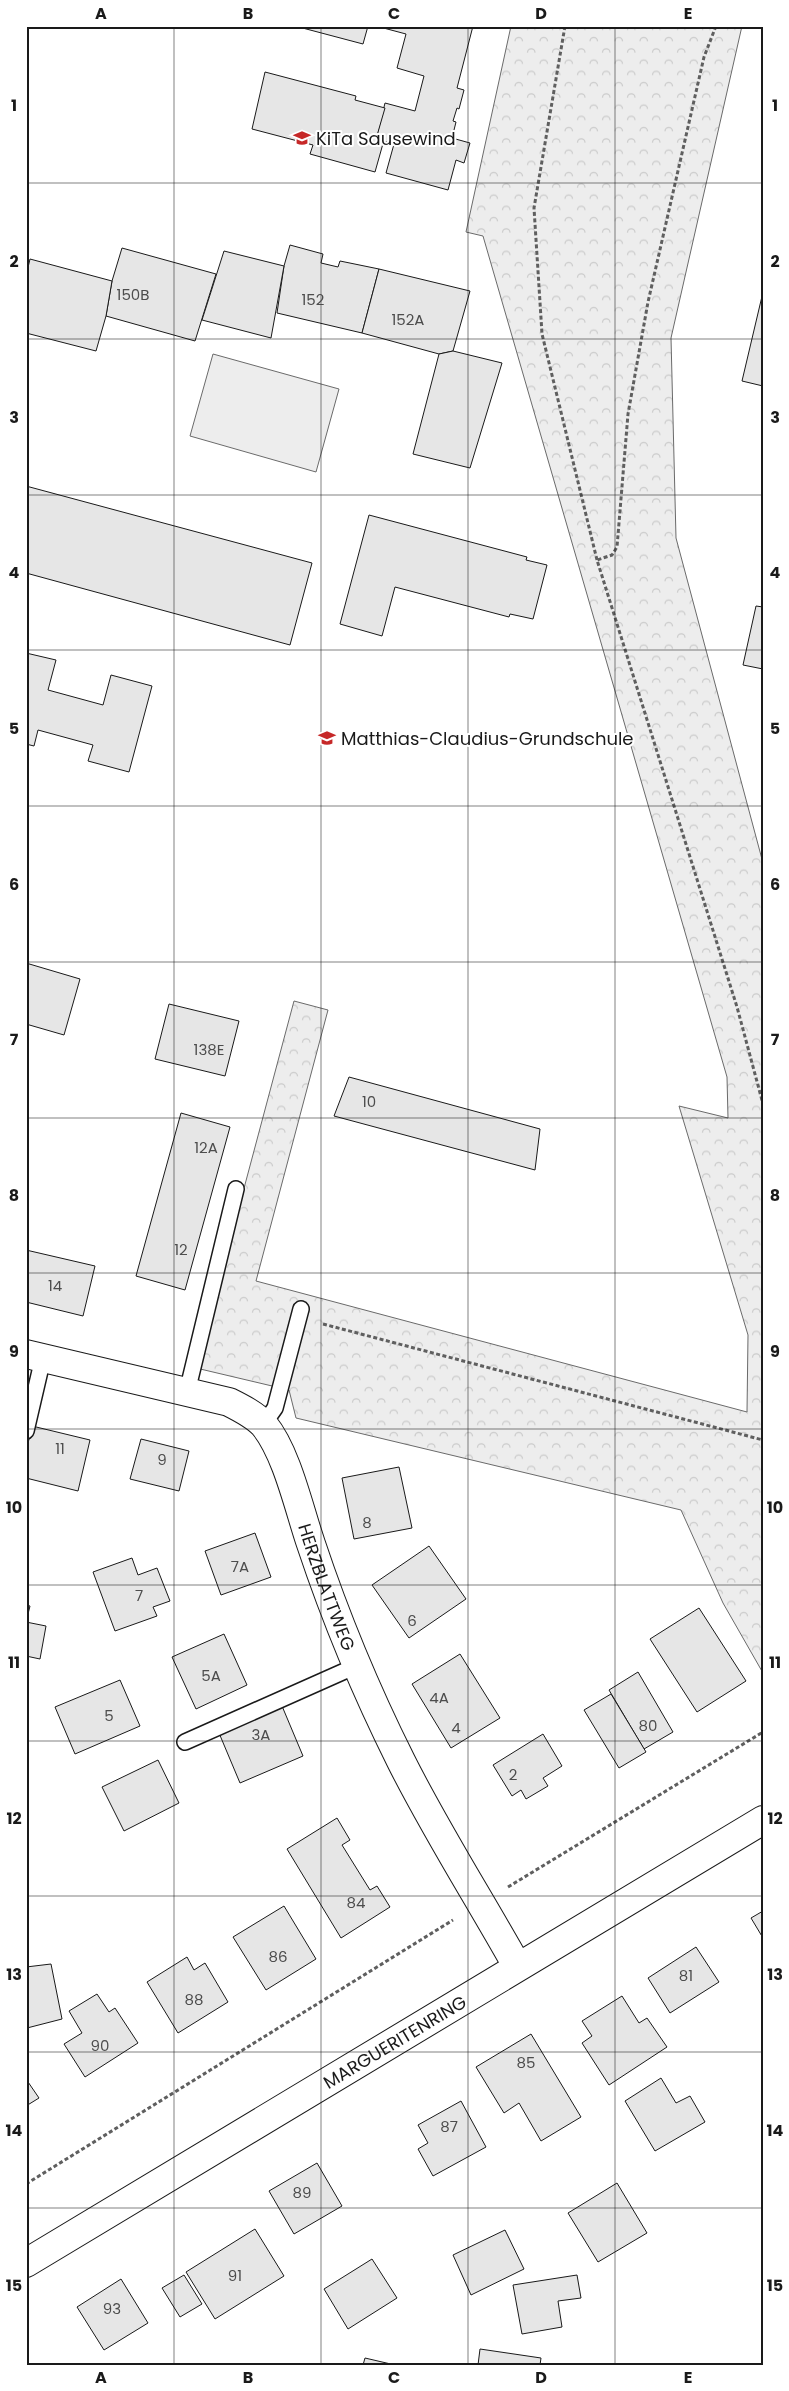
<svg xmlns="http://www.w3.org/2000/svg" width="789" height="2391" font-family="Poppins,sans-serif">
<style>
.park{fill:url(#park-crowns);stroke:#6a6a6a}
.built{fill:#ededed;stroke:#6a6a6a}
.building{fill:#e6e6e6;stroke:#1a1a1a}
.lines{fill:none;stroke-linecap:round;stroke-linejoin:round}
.lane-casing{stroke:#1a1a1a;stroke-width:18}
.street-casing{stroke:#1a1a1a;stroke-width:30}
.path{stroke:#5f5f5f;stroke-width:3;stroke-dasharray:4 2.5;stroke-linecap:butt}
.lane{stroke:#fff;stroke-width:15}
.street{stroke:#fff;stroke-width:28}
.grid{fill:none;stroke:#1a1a1a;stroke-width:1;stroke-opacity:0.55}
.labels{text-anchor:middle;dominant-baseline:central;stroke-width:4;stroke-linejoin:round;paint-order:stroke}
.number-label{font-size:15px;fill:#4d4d4d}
.poi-label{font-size:18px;fill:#1a1a1a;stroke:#fff;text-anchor:start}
.street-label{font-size:18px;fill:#1a1a1a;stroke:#fff}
.neatline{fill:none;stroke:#1a1a1a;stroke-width:2}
.grid-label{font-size:16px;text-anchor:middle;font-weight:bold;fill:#1a1a1a}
</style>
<defs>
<pattern id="park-crowns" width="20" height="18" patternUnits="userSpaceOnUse" patternTransform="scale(1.25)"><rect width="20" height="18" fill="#ededed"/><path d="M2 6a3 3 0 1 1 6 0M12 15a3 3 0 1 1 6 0" fill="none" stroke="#cbcbcb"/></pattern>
</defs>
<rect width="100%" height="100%" fill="#fff"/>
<polygon class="park" points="511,26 742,26 671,338 676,538 763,863 763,1673 723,1603 681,1510 296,1418 289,1390 196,1368 294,1001 328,1010 256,1281 747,1412 748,1335 679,1106 728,1118 727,1077 483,236 466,232"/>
<polygon class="built" points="213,354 339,389 316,472 190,436"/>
<g class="building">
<polygon points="295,26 368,26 363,44"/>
<polygon points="376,26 473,26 457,88 464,90 459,109 457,108 453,121 456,122 452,138 470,143 464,163 456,160 448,190 386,173 394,144 376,139 385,103 415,111 424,76 397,68 406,34"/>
<polygon points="265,72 356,96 355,100 385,108 376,139 384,140 375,172 310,154 313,145 252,129"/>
<polygon points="290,245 323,254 321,263 338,267 340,261 379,269 362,333 277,313 284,266"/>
<polygon points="122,248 216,274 195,341 106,316 112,281"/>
<polygon points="224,251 284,266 271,338 202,320"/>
<polygon points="30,259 112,281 106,316 96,351 26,333 26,276"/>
<polygon points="379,269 470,291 453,351 439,354 362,333"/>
<polygon points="763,292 763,386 742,381"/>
<polygon points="453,351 502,363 470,468 413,454 439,354"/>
<polygon points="26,486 312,563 290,645 26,573"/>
<polygon points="369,515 527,557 526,560 547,565 533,619 510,614 509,617 395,587 382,636 340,624"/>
<polygon points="756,606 763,607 763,669 743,665"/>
<polygon points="26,653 56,660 48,690 103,705 111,675 152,686 129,772 88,761 93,745 38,730 34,746 26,744"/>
<polygon points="26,963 80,979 64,1035 26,1024"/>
<polygon points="169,1004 239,1021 225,1076 155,1059"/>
<polygon points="349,1077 540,1129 535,1170 334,1116"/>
<polygon points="181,1113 230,1127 185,1290 136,1276"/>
<polygon points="26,1250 95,1266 83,1316 26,1302"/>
<polygon points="32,1426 90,1440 78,1491 26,1478 26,1452"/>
<polygon points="141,1439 189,1451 179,1491 130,1479"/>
<polygon points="399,1467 412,1528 354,1539 342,1478"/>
<polygon points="255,1533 271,1577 221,1595 205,1551"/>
<polygon points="429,1546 466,1599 409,1638 372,1585"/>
<polygon points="132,1558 138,1575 157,1568 170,1601 153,1607 157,1616 115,1631 93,1572"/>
<polygon points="26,1605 30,1606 26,1622 46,1626 40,1659 26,1656"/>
<polygon points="699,1608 746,1681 697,1712 650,1639"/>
<polygon points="224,1634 247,1685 196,1709 172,1657"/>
<polygon points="460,1654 500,1718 451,1748 412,1684"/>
<polygon points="638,1672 673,1732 644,1749 609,1690"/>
<polygon points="120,1680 140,1726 75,1754 55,1707"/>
<polygon points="611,1694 646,1752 619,1768 584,1710"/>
<polygon points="282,1706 303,1756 240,1783 219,1733"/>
<polygon points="543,1734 562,1766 543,1778 548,1786 526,1799 521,1790 512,1796 493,1765"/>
<polygon points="158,1760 179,1803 124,1831 102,1787"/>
<polygon points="337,1818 350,1840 342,1845 370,1890 377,1886 390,1907 341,1938 287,1849"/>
<polygon points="284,1906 316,1959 266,1990 233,1937"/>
<polygon points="763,1911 763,1938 751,1918"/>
<polygon points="696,1947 719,1982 670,2013 648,1978"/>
<polygon points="187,1957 194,1970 205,1963 228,2002 178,2033 147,1982"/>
<polygon points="51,1964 62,2019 27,2028 26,1967"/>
<polygon points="97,1994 109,2012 115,2008 138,2043 85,2077 64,2044 82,2033 69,2011"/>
<polygon points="622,1996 639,2023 647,2018 667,2047 609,2085 582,2043 592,2036 582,2021"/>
<polygon points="531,2034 581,2117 541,2141 519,2103 504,2113 476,2067"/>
<polygon points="661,2078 676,2103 690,2096 705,2122 655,2151 625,2101"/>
<polygon points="26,2079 39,2098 26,2106"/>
<polygon points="461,2101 486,2147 433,2176 418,2149 428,2143 418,2125"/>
<polygon points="317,2163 342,2206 294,2234 269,2191"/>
<polygon points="617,2183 647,2233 598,2262 568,2213"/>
<polygon points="255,2229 284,2276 215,2319 186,2272"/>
<polygon points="505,2230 524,2269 471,2295 453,2255"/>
<polygon points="372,2259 397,2298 348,2329 324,2289"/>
<polygon points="184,2275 202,2304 180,2317 162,2288"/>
<polygon points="577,2275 581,2298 558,2301 562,2327 522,2334 513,2285"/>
<polygon points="121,2279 148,2323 104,2350 77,2307"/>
<polygon points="480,2349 541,2358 540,2365 478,2365"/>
<polygon points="365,2358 395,2365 363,2365"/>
</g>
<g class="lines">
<g class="lane-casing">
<g id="lane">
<polyline points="187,1392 236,1189"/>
<polyline points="263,1425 275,1408 301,1309"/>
<polyline points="26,1431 43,1358"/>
<polyline points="185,1742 356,1666"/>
</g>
</g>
<g class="street-casing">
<g id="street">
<path id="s1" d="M26,1354L229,1402C241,1408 255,1415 264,1425C287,1453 299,1509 311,1544C336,1619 366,1691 401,1761C436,1831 479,1898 517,1966"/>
<path id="s2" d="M26,2263L763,1820"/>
</g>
</g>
<g class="path">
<polyline points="565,26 534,208 542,334 597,560"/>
<polyline points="716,26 704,57 648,302 628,414 617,547 612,555 597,560 737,1007 763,1104"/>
<polyline points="323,1324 763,1440"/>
<polyline points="508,1887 763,1732"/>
<polyline points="26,2184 453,1920"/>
</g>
<use href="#lane" class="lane"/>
<use href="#street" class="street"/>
</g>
<path class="grid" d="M174,26V2365M321,26V2365M468,26V2365M615,26V2365M26,183H763M26,339H763M26,495H763M26,650H763M26,806H763M26,962H763M26,1118H763M26,1273H763M26,1429H763M26,1585H763M26,1741H763M26,1896H763M26,2052H763M26,2208H763"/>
<defs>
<g id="school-bare" transform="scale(1.35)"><path d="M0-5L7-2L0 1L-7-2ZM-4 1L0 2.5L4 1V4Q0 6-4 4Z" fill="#c62828" stroke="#fff" stroke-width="2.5" paint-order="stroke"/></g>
</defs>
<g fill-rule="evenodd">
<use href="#school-bare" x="302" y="138"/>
<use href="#school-bare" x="327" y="738"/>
</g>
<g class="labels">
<g class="number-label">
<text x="133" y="294">150B</text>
<text x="313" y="299">152</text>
<text x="408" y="319">152A</text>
<text x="209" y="1049">138E</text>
<text x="369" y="1101">10</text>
<text x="206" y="1147">12A</text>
<text x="181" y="1249">12</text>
<text x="55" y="1285">14</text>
<text x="60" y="1448">11</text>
<text x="162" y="1459">9</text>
<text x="367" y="1522">8</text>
<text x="240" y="1566">7A</text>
<text x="139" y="1595">7</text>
<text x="412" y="1620">6</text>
<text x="211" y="1675">5A</text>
<text x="439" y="1697">4A</text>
<text x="109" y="1715">5</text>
<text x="648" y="1725">80</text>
<text x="456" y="1727">4</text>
<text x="261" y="1734">3A</text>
<text x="513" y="1774">2</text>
<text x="356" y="1902">84</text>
<text x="278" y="1956">86</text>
<text x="686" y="1975">81</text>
<text x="194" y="1999">88</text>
<text x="100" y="2045">90</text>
<text x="526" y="2062">85</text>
<text x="449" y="2126">87</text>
<text x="302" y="2192">89</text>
<text x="235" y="2275">91</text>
<text x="112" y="2308">93</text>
</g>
<g class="poi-label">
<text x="316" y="138">KiTa Sausewind</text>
<text x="341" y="738">Matthias-Claudius-Grundschule</text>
</g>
<g class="street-label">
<text stroke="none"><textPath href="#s1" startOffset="425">HERZBLATTWEG</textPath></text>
<text stroke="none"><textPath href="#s2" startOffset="430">MARGUERITENRING</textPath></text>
</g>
</g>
<rect width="789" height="2391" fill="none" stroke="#ffffff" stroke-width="55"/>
<rect x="28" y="28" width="734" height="2336" class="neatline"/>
<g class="grid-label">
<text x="101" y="19">A</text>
<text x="248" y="19">B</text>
<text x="394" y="19">C</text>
<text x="541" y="19">D</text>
<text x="688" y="19">E</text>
<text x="14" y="111">1</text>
<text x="775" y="111">1</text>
<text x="14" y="267">2</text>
<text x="775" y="267">2</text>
<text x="14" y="423">3</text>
<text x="775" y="423">3</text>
<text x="14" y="578">4</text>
<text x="775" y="578">4</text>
<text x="14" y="734">5</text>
<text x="775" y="734">5</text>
<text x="14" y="890">6</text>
<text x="775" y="890">6</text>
<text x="14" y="1045">7</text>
<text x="775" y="1045">7</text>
<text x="14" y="1201">8</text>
<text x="775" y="1201">8</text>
<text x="14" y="1357">9</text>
<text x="775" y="1357">9</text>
<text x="14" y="1513">10</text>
<text x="775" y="1513">10</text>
<text x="14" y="1668">11</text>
<text x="775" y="1668">11</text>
<text x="14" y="1824">12</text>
<text x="775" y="1824">12</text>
<text x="14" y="1980">13</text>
<text x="775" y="1980">13</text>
<text x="14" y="2136">14</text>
<text x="775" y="2136">14</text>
<text x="14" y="2291">15</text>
<text x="775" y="2291">15</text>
<text x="101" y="2383">A</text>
<text x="248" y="2383">B</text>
<text x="394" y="2383">C</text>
<text x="541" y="2383">D</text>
<text x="688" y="2383">E</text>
</g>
</svg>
